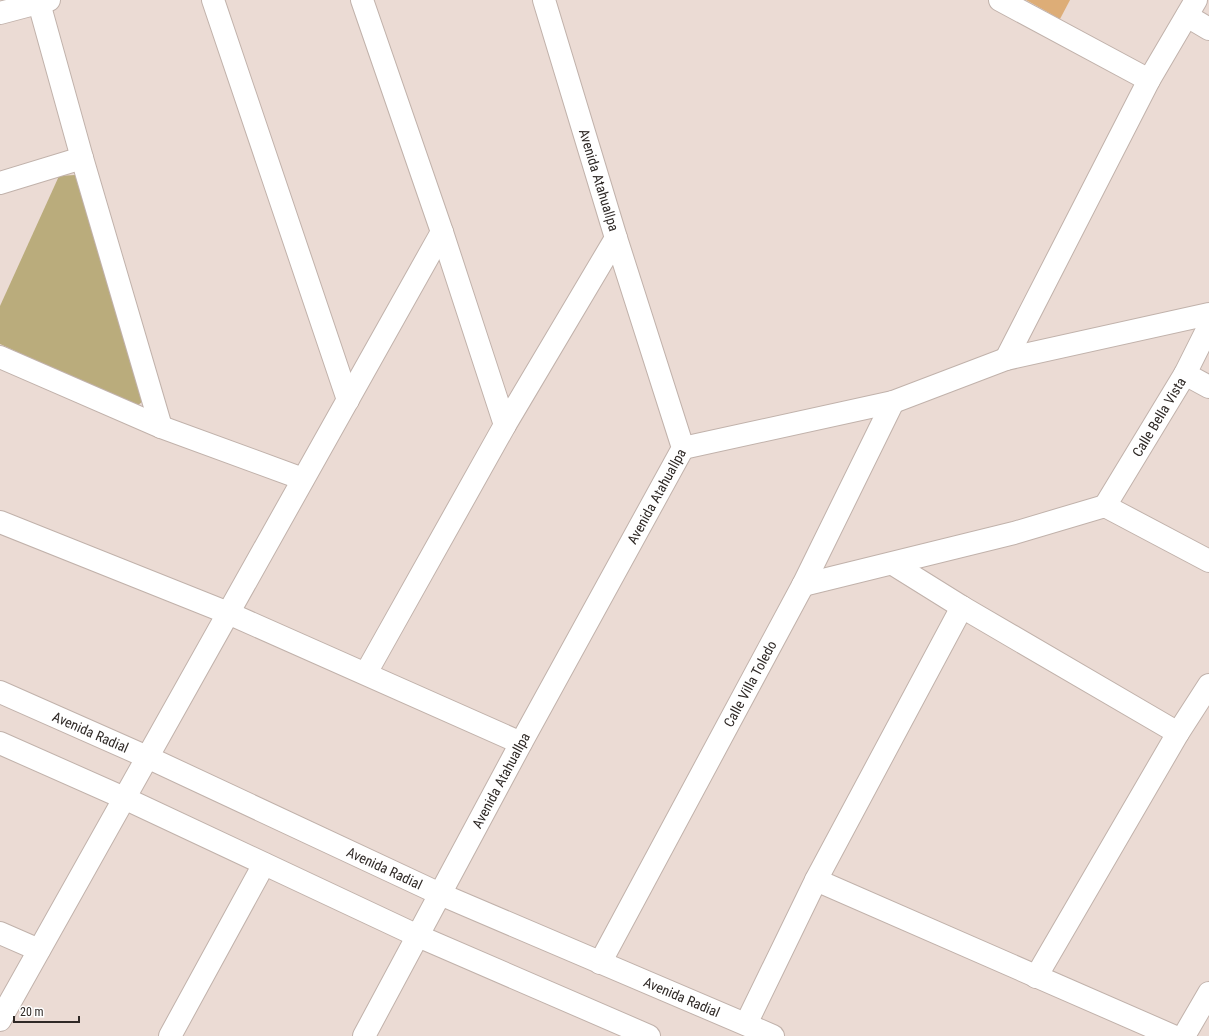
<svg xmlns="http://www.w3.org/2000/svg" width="1209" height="1036" font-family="'Roboto Condensed',sans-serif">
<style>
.green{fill:#baac7c}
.building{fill:#ddad77}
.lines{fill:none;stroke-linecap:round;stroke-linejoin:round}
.minor-casing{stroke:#c1b2ab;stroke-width:24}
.minor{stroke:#fff;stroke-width:22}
.labels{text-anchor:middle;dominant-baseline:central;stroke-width:3.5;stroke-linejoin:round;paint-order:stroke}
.street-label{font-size:14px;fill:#2f2926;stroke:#fff}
</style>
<rect width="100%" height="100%" fill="#ebdbd4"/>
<polygon class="green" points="75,175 143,401 136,407 0,344 0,306 59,176"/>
<polygon class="building" points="1026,0 1070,0 1060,19"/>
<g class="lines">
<g class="minor-casing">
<g id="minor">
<polyline points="213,0 348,400"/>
<polyline points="362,0 442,232 505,425"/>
<polyline points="1000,0 1149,80"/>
<polyline points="39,3 82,158 161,427"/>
<polyline points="0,13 49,0"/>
<polyline points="1187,16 1209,29"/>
<polyline points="0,183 82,158"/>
<polyline points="0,357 161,427 303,479"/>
<polyline points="1006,359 1149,80 1196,0"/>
<polyline points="1185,374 1209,387"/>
<polyline points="683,448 893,402 1006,359 1209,314"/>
<path id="s1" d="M1105,506L1185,374L1209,326"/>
<polyline points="0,522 228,613 521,743"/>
<polyline points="893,564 962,607 1178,733"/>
<polyline points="803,585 1014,533 1105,506 1209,561"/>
<polyline points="366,673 505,425 616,238"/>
<path id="s2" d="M0,692L147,757L440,894L773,1036"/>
<polyline points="0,743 124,798 418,936 649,1036"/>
<polyline points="816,880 1173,1036"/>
<polyline points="0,933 39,950"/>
<path id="s3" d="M600,963L803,585L893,402"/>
<polyline points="1036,977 1178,733 1209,685"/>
<polyline points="0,1020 442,232"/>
<polyline points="746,1024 816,880 962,607"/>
<polyline points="170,1036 264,864"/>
<path id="s4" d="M364,1036L521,743L683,448L616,238L544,0"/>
<polyline points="1184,1036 1209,993"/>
</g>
</g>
<use href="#minor" class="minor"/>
</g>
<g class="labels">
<g class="street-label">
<text transform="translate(599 180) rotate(73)">Avenida Atahuallpa</text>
<text stroke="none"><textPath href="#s1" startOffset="104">Calle Bella Vista</textPath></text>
<text stroke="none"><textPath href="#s4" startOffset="614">Avenida Atahuallpa</textPath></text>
<text stroke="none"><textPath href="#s3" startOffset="317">Calle Villa Toledo</textPath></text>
<text stroke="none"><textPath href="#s2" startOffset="99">Avenida Radial</textPath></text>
<text stroke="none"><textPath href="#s4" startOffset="290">Avenida Atahuallpa</textPath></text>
<text stroke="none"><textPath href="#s2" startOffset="423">Avenida Radial</textPath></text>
<text stroke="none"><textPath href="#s2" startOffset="747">Avenida Radial</textPath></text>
</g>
</g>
<path d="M14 1016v6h65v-6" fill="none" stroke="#2f2926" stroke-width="2"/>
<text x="20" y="1016" font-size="12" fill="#2f2926" stroke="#ffffff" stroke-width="3" paint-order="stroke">20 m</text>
</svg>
